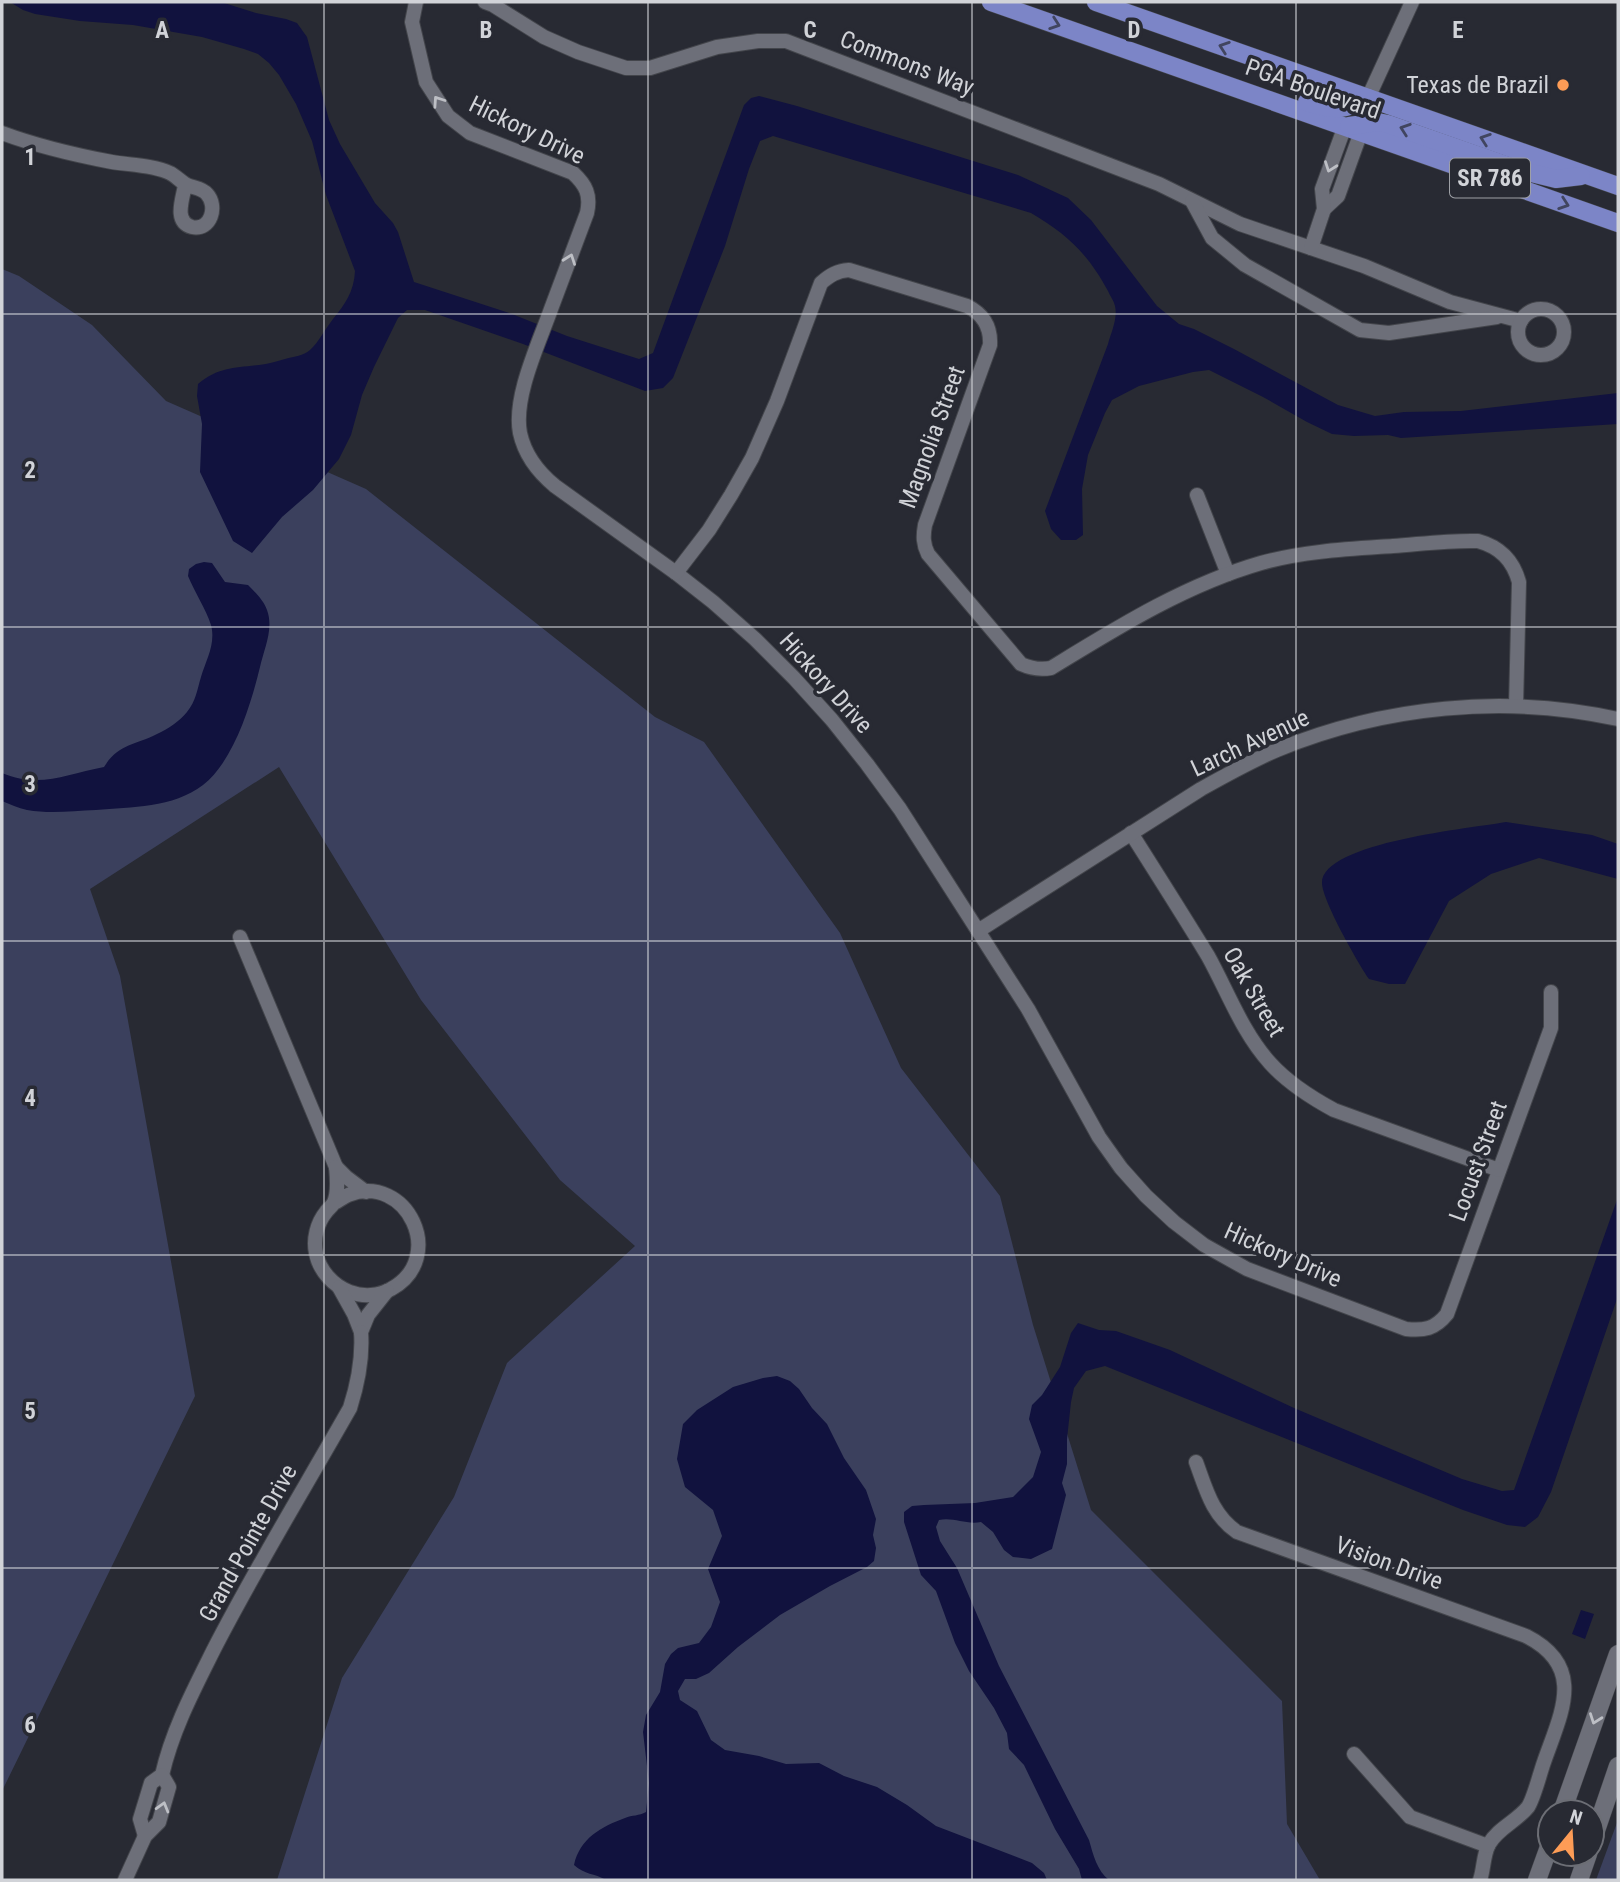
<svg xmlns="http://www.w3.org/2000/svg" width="1620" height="1882" font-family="'Roboto Condensed',sans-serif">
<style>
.green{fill:#3b405d}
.water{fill:#11123e}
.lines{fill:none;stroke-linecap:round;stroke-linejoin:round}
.minor-casing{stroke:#43454b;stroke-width:16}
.secondary-casing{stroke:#43454b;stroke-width:19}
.primary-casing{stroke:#43454b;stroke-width:19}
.minor{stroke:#6d6f79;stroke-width:14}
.secondary{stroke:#6d6f79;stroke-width:18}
.primary{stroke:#7c85c7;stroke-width:18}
.oneway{stroke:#41455f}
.oneway2{stroke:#bdbfc5}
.grid{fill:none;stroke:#d1d3d8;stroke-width:2;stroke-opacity:0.55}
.poi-dot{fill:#fd9c56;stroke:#282a33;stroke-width:2.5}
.labels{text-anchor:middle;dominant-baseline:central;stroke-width:7;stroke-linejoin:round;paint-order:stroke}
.shield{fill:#282a33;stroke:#9ea0a6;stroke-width:2}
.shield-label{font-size:23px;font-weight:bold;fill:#d1d3d8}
.street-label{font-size:24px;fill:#d1d3d8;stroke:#282a33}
.poi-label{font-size:24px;fill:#d1d3d8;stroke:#282a33;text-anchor:end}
.grid-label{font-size:23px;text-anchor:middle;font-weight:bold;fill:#d1d3d8;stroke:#282a33;stroke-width:7;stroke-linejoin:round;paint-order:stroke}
</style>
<rect width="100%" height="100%" fill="#282a33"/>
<g class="green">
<polygon points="2,269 19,276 92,325 166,401 366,489 655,717 704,742 840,933 901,1068 1000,1196 1033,1325 1091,1510 1282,1701 1287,1824 1320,1880 277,1880 342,1678 454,1497 507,1363 635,1246 560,1180 421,1000 279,767 90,889 120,976 195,1396 2,1791"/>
<polygon points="1618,1820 1618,1880 1596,1880"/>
</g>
<g class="water">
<path d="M10,2H221L256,13L286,19L297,23L307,37L329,120L340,144L375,203L393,223L398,232L414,282L512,314L567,336L639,359L653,353L744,105L751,98L759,96L797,106L1018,175L1068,198L1091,220L1157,306L1179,324L1194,329L1234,349L1338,405L1375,416L1404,412L1461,411L1618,393V424L1401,438L1388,435L1354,436L1332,434L1307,422L1263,397L1209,370L1193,372L1139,386L1112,400L1105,413L1088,455L1082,489L1083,535L1076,540H1061L1051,529L1045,511L1108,344C1111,333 1118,318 1115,306C1114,301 1110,296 1108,291C1088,254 1067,234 1031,213L773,136L760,141L749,169L725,246L673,378L663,388L645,391L523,344L425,310H407L398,318L374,367L362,395L351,435L339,459L313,490L282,517L252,553L233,541L200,472L202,424L197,396L198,384C219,367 234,368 259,365C268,364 277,361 285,359C295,356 303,356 310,350C319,342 325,329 333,319C345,304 354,292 355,271L326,195L312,141L296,104L279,75L269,63L258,54L244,49L202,37L133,25L80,21L35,14L23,10Z"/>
<path d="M204,562L212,563L225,582L248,585C255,592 264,601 267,610C274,629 264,649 260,667C251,704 234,761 203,785C173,808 131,807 96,810C72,811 50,814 27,810C18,808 10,804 2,801V773C40,789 66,774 104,767C119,743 134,746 157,734C168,729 180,721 187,712C196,701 197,690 201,677C206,660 216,644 211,625C206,609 195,593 188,576L189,569L196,564Z"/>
<path d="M1506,822L1592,835L1618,844V879L1539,858L1491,874L1449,901L1405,984H1389L1369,979C1358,963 1322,900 1322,883C1322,842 1474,828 1506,822Z"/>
<path d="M1618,1197V1296L1551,1492L1538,1517L1525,1527L1507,1525L1463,1510L1105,1366L1086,1371L1074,1388L1071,1402L1067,1439V1464L1062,1483L1066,1495L1052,1549L1031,1559L1013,1557L1004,1550L993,1532L981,1522C966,1525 954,1517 939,1520L936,1527L940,1541L957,1568L999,1666L1089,1840C1093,1854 1097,1871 1109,1880H1082L1079,1869L1055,1829L1024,1765L1009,1749L1007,1733L994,1708L969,1671L955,1643L936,1591L921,1575L904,1522V1512L912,1506L924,1505L975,1503L1013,1497L1033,1477L1041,1452L1029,1419L1032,1405L1042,1395L1060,1367L1071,1333L1078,1323L1099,1330L1116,1331L1170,1350L1294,1408L1462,1479L1502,1491L1514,1490Z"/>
<path d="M777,1376L790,1381L799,1389L812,1408L827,1424L844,1458L866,1490L876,1519L873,1535L876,1548L874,1561L867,1567L830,1586L780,1615L738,1647L709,1673L696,1679H685L678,1691L680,1700L697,1711L711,1740L725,1750L759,1756L786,1764L819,1763L844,1776L877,1787L907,1805L936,1826L1032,1863L1044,1873L1047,1880H606C594,1873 585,1875 574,1865C580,1838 601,1827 625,1818C632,1815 639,1816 646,1812L649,1783L643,1732L646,1715L660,1692L665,1664L671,1654L678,1648L699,1643L711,1627L720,1602L708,1569L722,1536L713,1510L685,1487L677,1459L683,1424L697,1410L733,1387L763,1378Z"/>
<polygon points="1581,1610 1594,1614 1585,1639 1572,1634"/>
</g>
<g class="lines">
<g class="minor-casing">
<g id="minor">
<path d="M416,2L412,22L426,82L448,116L470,133L573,173C586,185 591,195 587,213C575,245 563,277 551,309C539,343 513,397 520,433C525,456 538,472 555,486L676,573L713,602L755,639L794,678L832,720L867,764L900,809L1028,1009L1099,1137L1121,1168L1146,1196L1174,1222L1204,1245L1247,1269L1406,1329C1424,1331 1435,1329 1447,1314L1551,1028V992"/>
<polyline points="485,2 493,5 544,37 578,52 626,68 650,68 717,47 758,41 786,41 1159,184 1240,224 1364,266 1450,302 1521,321"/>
<polyline points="1368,98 1412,2"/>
<path d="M2,133C37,146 75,155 112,162C130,165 153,165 170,173C176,176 181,182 187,185C194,188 202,188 207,194C218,206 211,231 192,227C173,222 183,198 185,185"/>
<polyline points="1192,201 1212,238 1245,265 1360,330 1389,333 1497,317"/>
<polyline points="1324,209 1338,196 1361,132"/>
<polyline points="1311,248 1324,209 1322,189 1345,126"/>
<circle cx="1541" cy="332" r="23"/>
<polyline points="1197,495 1228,574"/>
<path d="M676,573L709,530L731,495L752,458L777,401L821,283C830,275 837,271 849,270L967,306C983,314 991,327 990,345L925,525C923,536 923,544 928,554L1021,664C1032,669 1040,670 1051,668C1118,627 1185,585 1261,563C1304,551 1349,549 1393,546C1421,544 1450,540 1478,541C1500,547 1513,560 1519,582L1516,706"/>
<path d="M1131,833C1157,874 1183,915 1208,956C1228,992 1242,1032 1270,1063C1288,1083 1310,1097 1334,1110L1499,1170"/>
<path d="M978,931L1201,789C1226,775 1251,761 1277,750C1384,706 1505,694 1618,719"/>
<polyline points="240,937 336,1167"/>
<path d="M334,1203C339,1201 343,1197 348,1195C407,1172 448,1258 391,1289C379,1296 363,1297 350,1292C333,1286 319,1270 316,1253C313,1239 317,1223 326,1212C328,1209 331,1207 333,1204C339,1194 337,1178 336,1167L346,1177L366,1192"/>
<polyline points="339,1287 354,1314 361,1332 368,1315 387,1291"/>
<path d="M1196,1462C1206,1489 1212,1515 1237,1532L1526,1636C1587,1667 1561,1713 1544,1762C1540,1773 1534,1798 1528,1807C1517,1821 1498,1828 1489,1844C1483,1855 1484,1869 1480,1880"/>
<polyline points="1354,1754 1410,1817 1488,1846"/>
<path d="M145,1836L140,1819L151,1783L162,1775C172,1731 193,1691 213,1651C255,1569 304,1489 350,1408C358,1383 363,1359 361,1332"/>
<polyline points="125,1880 145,1836 159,1822 169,1787 162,1775"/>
</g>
</g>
<g class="secondary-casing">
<g id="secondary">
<polyline points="1562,1812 1618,1654"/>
<polyline points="1592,1842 1618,1766"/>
<polyline points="1537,1880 1550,1844"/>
<polyline points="1579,1880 1588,1854"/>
</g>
</g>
<g class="primary-casing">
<g id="primary">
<polyline points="991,2 1618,223"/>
<polyline points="1096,2 1618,186"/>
<path d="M1307,102C1333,111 1345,111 1368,98"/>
<polyline points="1349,126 1378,122 1388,124 1523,171 1556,179 1581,176"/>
</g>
</g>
<use href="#minor" class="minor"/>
<use href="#secondary" class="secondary"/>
<use href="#primary" class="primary"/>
</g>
<defs><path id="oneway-chevron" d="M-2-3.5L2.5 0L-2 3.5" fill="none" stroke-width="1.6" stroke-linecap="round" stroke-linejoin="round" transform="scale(1.75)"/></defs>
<g class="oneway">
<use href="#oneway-chevron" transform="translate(1055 24) rotate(19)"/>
<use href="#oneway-chevron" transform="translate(1224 47) rotate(-161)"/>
<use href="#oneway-chevron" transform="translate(1405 129) rotate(-161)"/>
<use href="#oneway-chevron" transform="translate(1485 139) rotate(-161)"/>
<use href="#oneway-chevron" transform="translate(1564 204) rotate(19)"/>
</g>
<g class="oneway2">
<use href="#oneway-chevron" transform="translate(438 101) rotate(-124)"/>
<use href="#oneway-chevron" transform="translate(1330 167) rotate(110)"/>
<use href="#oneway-chevron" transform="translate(570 259) rotate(-70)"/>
<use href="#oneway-chevron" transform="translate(1595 1719) rotate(110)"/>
<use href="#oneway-chevron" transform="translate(163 1807) rotate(-74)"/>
</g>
<path class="grid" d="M324,2V1880M648,2V1880M972,2V1880M1296,2V1880M2,314H1618M2,627H1618M2,941H1618M2,1255H1618M2,1568H1618"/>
<circle class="poi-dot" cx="1563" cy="85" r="7"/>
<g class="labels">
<rect class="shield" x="1450" y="158.5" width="80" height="39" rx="5"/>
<g class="shield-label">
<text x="1490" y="178">SR 786</text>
</g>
<g class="street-label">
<text transform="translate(907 63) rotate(21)">Commons Way</text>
<text transform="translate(1313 89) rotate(19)">PGA Boulevard</text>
<text transform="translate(527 130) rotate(26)">Hickory Drive</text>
<text transform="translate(932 437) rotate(-70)">Magnolia Street</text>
<text transform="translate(826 683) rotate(48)">Hickory Drive</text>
<text transform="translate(1250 743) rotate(-25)">Larch Avenue</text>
<text transform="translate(1254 992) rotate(60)">Oak Street</text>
<text transform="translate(1478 1161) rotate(-70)">Locust Street</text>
<text transform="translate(1283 1255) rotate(24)">Hickory Drive</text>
<text transform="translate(248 1543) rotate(-61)">Grand Pointe Drive</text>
<text transform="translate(1389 1563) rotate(20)">Vision Drive</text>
</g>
<g class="poi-label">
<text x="1549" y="85">Texas de Brazil</text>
</g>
</g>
<g class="grid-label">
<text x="162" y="38">A</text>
<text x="486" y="38">B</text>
<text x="810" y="38">C</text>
<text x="1134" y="38">D</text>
<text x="1458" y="38">E</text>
<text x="30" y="165">1</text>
<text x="30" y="478">2</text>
<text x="30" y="792">3</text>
<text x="30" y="1106">4</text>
<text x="30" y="1419">5</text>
<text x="30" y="1733">6</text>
</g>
<rect width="1620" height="1882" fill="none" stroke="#d1d3d8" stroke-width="7"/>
<g transform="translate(1571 1833) rotate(18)"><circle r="33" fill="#282a33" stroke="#6c6e75" stroke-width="2"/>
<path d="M0-5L12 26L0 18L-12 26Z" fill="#fd9c56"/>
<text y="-10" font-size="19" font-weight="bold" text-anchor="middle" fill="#d1d3d8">N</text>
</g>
</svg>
